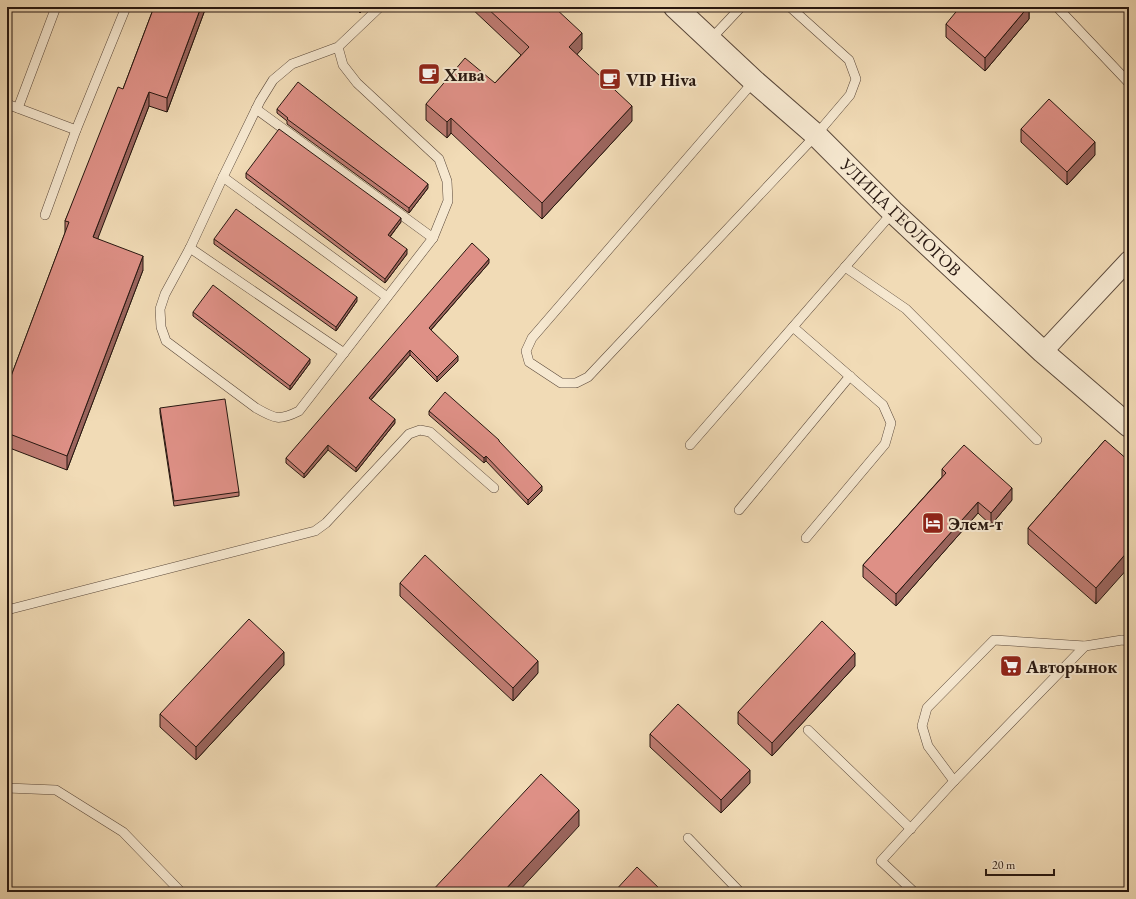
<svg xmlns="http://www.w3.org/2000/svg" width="1136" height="899" font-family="'EB Garamond',serif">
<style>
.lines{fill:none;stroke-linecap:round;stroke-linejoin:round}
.service-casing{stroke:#5a483a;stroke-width:10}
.minor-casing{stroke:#5a483a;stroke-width:20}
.tertiary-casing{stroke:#5a483a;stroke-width:24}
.service{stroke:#f6e8d0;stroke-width:9}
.minor{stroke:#f6e8d0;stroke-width:18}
.tertiary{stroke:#f6e8d0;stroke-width:22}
.wall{fill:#bf7c73;stroke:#271710}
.shaded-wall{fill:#9b655e;stroke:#271710}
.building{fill:#de9086;stroke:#271710}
.labels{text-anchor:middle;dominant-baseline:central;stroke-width:4;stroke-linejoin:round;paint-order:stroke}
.poi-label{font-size:18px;font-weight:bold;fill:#271710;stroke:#f6e8d0;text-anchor:start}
.street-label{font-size:18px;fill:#271710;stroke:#f6e8d0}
</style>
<rect width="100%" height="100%" fill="#f1dbb6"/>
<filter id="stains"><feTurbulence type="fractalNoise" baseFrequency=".005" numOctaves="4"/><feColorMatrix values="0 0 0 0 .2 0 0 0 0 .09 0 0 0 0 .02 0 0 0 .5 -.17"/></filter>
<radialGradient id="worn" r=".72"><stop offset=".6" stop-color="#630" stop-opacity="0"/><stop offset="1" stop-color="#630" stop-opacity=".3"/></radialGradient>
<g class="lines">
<g class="service-casing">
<g id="service">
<polyline points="1057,7 1129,83"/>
<polyline points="710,40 741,7"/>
<path d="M338,47L343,65L357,83L439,159L447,181L448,201L433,238L299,411C279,421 275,419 256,408L166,341L161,327L160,309L165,294L190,248L223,177L260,101L273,80L292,64L338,47L380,7"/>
<polyline points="754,81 532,338 526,351 529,362 561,383 576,383 588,377 816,135 850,95 856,79 849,60 790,7"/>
<polyline points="7,104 76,130 126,7"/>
<polyline points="18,108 56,7"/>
<polyline points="256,109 433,238"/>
<polyline points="223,177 387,297"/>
<polyline points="45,215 76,130"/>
<polyline points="190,248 344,353"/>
<polyline points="845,267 906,309 1037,440"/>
<polyline points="793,327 883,405 891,423 885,444 806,538"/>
<polyline points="690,445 893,212"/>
<polyline points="739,510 850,376"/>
<polyline points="7,610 315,531 326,523 409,434 420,430 430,432 494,488"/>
<polyline points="808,730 911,829"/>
<polyline points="954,781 928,746 922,726 927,708 994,640 1085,646 1122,640 1129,641"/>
<polyline points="7,788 56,790 123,832 181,892"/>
<polyline points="688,838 740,892"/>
<polyline points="914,892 881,861 954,781 1085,646"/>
</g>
</g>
<g class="minor-casing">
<polyline id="minor" points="1043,352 1129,260"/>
</g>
<g class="tertiary-casing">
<polyline id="tertiary" points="675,7 754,81 816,135 893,212 1043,352 1129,426"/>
</g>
<use href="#service" class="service"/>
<use href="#minor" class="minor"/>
<use href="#tertiary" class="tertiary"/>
</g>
<g class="wall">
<polygon points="154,7 206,7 167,112 149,106 97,238 143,270 67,470 7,447 7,387 65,233 65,221 123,89"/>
<polygon points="355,7 366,7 360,13"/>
<polygon points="470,7 554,7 582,49 577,54 632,121 542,219 451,133 447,138 426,120 426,104 495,83 521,55"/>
<polygon points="1029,7 1029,19 985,71 946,37 946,24"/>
<polygon points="277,109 428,188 409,213 287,124 287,121 277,113"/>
<polygon points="1021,129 1095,155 1067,185 1021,142"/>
<polygon points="246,173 401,222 390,237 407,254 385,283 246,178"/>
<polygon points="214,239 357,301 336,331 214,244"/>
<polygon points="489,263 431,330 458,361 437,382 410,355 371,400 395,423 356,472 328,450 304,478 286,463 286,458"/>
<polygon points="193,312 310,363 290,390 193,316"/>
<polygon points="160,408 239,492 239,496 174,506 160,413"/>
<polygon points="429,411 499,442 542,491 528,505 486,461 484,463 429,415"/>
<polygon points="1105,440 1096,604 1028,544 1028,528"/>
<polygon points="942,469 1012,500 991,525 978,513 896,606 863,577 863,565 942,477"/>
<polygon points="400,583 538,673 513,701 400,596"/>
<polygon points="284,665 196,760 160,727 160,714"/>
<polygon points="855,666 772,756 738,724 738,712"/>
<polygon points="650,734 750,783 721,813 650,747"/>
</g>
<g class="shaded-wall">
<polygon points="201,7 206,7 167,112 167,98"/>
<polygon points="360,7 366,7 360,13"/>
<polygon points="1028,7 1029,7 1029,19 985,71 985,58"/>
<polygon points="582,33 582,49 569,63 569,47"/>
<polygon points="149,92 149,106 93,251 93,237"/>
<polygon points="632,106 632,121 542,219 542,203"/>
<polygon points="451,118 451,133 447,138 447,122"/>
<polygon points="1095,142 1095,155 1067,185 1067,172"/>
<polygon points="428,184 428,188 409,213 409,208"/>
<polygon points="401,218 401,222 388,239 388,235"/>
<polygon points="407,249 407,254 385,283 385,279"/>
<polygon points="143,256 143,270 67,470 67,456"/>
<polygon points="489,259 489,263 429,332 429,328"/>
<polygon points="357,297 357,301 336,331 336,327"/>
<polygon points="410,350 410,355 369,402 369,398"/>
<polygon points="458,356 458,361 437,382 437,377"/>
<polygon points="310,359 310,363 290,390 290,386"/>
<polygon points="395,419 395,423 356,472 356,468"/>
<polygon points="328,445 328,450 304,478 304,474"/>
<polygon points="486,456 486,461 484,463 484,458"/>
<polygon points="542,486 542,491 528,505 528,500"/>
<polygon points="1012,488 1012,500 991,525 991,513"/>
<polygon points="978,502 978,513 896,606 896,594"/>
<polygon points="1129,550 1129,567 1096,604 1096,588"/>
<polygon points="284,652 284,665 196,760 196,747"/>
<polygon points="855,653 855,666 772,756 772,743"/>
<polygon points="538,661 538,673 513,701 513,688"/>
<polygon points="750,770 750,783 721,813 721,800"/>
<polygon points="579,810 579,826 518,892 503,892"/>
</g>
<g class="building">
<polygon points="154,7 201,7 167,98 149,92 93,237 143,256 67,456 7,433 7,387 69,222 65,221 118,87 123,89"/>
<polygon points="486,7 554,7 582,33 569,47 632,106 542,203 451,118 447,122 426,104 465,58 495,83 529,47"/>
<polygon points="960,7 1028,7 985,58 946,24"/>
<polygon points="298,82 428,184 409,208 287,119 288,118 277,109"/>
<polygon points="1049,99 1095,142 1067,172 1021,129"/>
<polygon points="279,129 401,218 388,235 407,249 385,279 246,173"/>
<polygon points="236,209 357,297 336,327 214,239"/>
<polygon points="472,243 489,259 429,328 458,356 437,377 410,350 369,398 395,419 356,468 328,445 304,474 286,458"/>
<polygon points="213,285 310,359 290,386 193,312"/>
<polygon points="445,392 499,440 499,441 542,486 528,500 486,456 484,458 429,411"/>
<polygon points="225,399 239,492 174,501 160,408"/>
<polygon points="1105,440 1129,461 1129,550 1096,588 1028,528"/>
<polygon points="964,445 1012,488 991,513 978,502 896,594 863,565 946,473 942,469"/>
<polygon points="425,555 538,661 513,688 400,583"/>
<polygon points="249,619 284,652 196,747 160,714"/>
<polygon points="822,621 855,653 772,743 738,712"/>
<polygon points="678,704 750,770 721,800 650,734"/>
<polygon points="541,774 579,810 503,892 431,892"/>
<polygon points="637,867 660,889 658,892 614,892"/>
</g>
<defs>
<g id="cafe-square" transform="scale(1.15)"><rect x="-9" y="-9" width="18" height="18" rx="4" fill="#8f2418" stroke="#f6e8d0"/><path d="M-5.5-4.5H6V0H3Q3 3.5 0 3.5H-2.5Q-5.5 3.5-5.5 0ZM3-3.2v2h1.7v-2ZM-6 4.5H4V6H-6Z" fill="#fff"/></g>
<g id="hotel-square" transform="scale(1.15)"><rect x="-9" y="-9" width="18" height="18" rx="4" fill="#8f2418" stroke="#f6e8d0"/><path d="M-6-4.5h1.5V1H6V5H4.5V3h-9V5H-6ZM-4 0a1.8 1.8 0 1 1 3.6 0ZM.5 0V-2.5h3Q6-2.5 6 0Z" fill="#fff"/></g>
<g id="supermarket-square" transform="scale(1.15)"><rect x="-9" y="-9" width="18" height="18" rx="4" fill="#8f2418" stroke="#f6e8d0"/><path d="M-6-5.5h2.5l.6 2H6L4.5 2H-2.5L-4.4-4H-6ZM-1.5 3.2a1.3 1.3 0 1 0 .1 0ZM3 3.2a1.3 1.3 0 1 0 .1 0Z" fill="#fff"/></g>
</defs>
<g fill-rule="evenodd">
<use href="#cafe-square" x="429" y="74"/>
<use href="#cafe-square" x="610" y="79"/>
<use href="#hotel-square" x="933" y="523"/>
<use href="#supermarket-square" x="1011" y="666"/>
</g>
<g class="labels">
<g class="poi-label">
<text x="444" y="74">Хива</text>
<text x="626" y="79">VIP Hiva</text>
<text x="948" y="523">Элем-т</text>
<text x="1026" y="666">Авторынок</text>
</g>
<g class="street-label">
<text transform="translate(901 217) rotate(44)">УЛИЦА ГЕОЛОГОВ</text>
</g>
</g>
<rect width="1136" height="899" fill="none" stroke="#f1dbb6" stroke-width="24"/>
<rect x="8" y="8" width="1120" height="883" fill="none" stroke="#271710" stroke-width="2"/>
<rect x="12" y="12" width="1112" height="875" fill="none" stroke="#271710"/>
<path d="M986 869v6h68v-6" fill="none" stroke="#271710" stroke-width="2"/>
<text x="992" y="869" font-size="12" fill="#271710" stroke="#f6e8d0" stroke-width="3" paint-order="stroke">20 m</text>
<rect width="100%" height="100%" filter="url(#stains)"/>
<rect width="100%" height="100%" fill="url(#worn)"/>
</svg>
